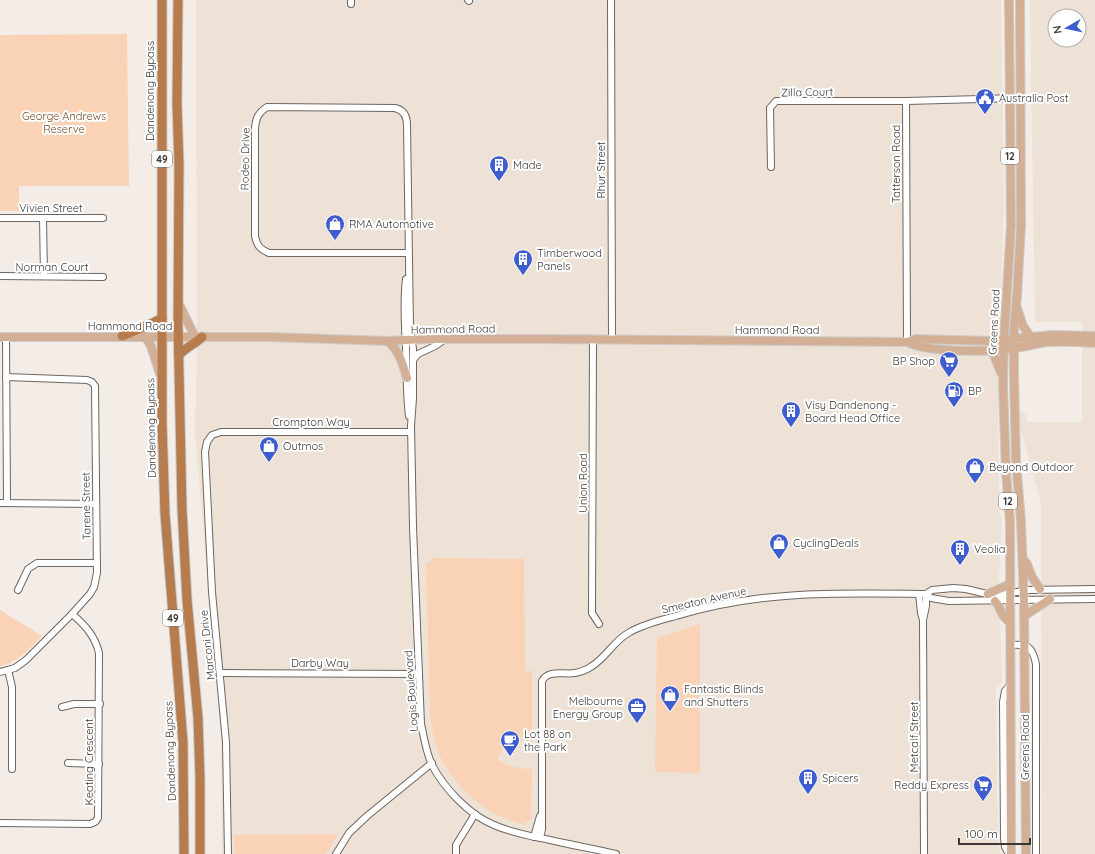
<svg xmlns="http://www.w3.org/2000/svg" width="1095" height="854" font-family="Quicksand,sans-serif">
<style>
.built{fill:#eee1d6;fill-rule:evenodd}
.green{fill:#fad3b6}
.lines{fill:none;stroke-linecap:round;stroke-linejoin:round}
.minor-casing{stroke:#6d6661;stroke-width:8}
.major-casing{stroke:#cccbca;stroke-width:10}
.highway-casing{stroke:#cccbca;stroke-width:11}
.minor{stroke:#fff;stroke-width:6}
.major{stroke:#d3b095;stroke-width:8}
.highway{stroke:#b67c4e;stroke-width:9}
.labels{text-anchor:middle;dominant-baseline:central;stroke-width:4;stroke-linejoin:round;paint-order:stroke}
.shield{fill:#fff;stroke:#757372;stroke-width:1}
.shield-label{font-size:10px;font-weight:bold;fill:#3a3735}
.street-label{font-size:11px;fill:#3a3735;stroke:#fff}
.poi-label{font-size:11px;fill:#3a3735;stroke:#fff;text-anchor:start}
.park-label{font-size:11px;fill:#7b4a20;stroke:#fff}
</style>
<rect width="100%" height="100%" fill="#f4ede7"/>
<g class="built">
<polygon points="196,0 1001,0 1004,205 998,380 999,505 1002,522 999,579 1002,682 996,690 998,843 1001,854 222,854 221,739 195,433 197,352"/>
<path d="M1030,0H1095V854H1042L1041,508L1040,500L1019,423V411L1026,414L1027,422H1082V322H1035ZM1055,16H1079V40H1055Z"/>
</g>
<g class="green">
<polygon points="127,34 129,186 19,186 19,211 0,211 0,35"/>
<path d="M432,558L524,559L525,671H532V741H527L513,733L497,759C508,767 519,769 532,769L531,818L524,825C518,822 510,821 504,818C476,806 452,782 439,754C434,742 432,728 430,715L426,563L431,562Z"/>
<path d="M0,610L42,636C29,649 18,663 0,666Z"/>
<polygon points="700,624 700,773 655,772 657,638"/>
<polygon points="338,834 326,854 235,854 234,835"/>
</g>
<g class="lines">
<g class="minor-casing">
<g id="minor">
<polyline points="351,0 351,4"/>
<polyline points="468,0 469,1"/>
<polyline points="611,0 612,340"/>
<polyline points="771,167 770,108 776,101 906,101"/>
<polyline points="0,218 103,218"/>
<polyline points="43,218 44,276"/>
<path d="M408,253H269C260,249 257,246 255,236V128C256,118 258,113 267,107L395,108C404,110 407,117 407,125L410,327L413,349V398L411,426L413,527L421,724C424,737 426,752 432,765C444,788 469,815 494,825C512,833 531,836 550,840C572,845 594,849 616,854"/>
<polyline points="0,276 103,277"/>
<path d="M406,279C403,302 405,325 406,348C407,370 406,393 409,416"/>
<polyline points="6,337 7,503"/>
<polyline points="593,340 592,613 599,624"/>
<polyline points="907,342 906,101 1021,98"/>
<polyline points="413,360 418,354 435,346 444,340"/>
<polyline points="0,503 96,504"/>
<polyline points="18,590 28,569 37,563 97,563"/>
<polyline points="919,594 921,613 923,620 924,854"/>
<polyline points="926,594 931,598 949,601 1095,599"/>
<polyline points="923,620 926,606 926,594"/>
<path d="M1010,645C1027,644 1032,645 1036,664V854"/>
<polyline points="8,670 12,687 12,769"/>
<polyline points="0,672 15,668 26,660 72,614 90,594 94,587 97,573 95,386 92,382 87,380 6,377"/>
<polyline points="220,673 419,674"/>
<polyline points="62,707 74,704 100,704"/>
<polyline points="68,763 99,764"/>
<path d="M0,823L90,824L95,822L98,818L99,653C95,636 85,625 72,614"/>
<polyline points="534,837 540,816"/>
<path d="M540,838L542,829V681C549,669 564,675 575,673C580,672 588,669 592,666C607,657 614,640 630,632C644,624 661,620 676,616C758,590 841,593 926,594L932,590L953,588L966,589L991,595H1002L1027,590L1095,589"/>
<polyline points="228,854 226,742 212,592 205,452 207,442 212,435 221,432 411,432"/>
<polyline points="336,854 349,833 367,816 432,763"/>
<polyline points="456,854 456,845 475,814"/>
<polyline points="1009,854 1005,847 1004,838 1003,702 1005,691 1011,684"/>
</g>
</g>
<g class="major-casing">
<g id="major">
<polyline points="1009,0 1011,225 1004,339 1003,386 1006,472 1010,522 1011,854"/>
<polyline points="1020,0 1021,225 1017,295 1014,328 1014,377 1016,461 1021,522 1024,600 1026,854"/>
<polyline points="178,302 195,337"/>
<polyline points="1017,308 1023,326 1030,336"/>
<polyline points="145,336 151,346 160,374"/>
<polyline points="0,337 269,337 388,341 423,339 542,339 907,342 916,339 992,341 1052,335 1095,336"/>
<path d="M388,341C400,352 402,362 407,378"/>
<path d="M907,342C929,353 988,352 1013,348C1025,347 1037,343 1049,342C1064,341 1080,342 1095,343"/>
<polyline points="992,350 1001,373"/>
<polyline points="1023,559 1027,564 1032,577 1040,589"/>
<polyline points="988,594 1010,584"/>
<path d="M995,601C1003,609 998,614 1010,622"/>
<polyline points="1024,616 1050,599"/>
</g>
</g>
<g class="highway-casing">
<g id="highway">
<polyline points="162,0 162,423 165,514 183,742 184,854"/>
<polyline points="178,0 177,104 179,165 178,324 182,509 187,600 198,718 200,779 200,854"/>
<polyline points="122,336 153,323 162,318"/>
<path d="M179,355C186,347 195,344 202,337"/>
</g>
</g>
<use href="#minor" class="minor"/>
<use href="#major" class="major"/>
<use href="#highway" class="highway"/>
</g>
<defs>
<g id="civic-pin" transform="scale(1)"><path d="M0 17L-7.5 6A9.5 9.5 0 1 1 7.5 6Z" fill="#3e5dcf" stroke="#fff"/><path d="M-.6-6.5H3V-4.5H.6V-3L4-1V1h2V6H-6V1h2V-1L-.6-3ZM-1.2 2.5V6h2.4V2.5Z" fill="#fff"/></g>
<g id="building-pin" transform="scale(1)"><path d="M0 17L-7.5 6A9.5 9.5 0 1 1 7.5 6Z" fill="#3e5dcf" stroke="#fff"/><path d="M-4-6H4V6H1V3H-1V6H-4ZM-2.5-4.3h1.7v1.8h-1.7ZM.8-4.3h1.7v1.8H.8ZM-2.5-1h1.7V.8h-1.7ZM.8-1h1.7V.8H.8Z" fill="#fff"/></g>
<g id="shop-pin" transform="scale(1)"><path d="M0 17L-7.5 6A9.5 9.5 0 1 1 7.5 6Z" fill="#3e5dcf" stroke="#fff"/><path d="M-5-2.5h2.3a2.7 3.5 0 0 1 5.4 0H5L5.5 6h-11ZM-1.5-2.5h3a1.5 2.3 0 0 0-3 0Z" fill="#fff"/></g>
<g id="supermarket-pin" transform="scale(1)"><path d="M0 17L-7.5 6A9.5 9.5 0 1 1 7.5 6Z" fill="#3e5dcf" stroke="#fff"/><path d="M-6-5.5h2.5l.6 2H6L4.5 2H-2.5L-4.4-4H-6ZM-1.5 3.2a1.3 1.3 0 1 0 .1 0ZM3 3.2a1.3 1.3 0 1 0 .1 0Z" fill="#fff"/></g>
<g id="fuel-pin" transform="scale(1)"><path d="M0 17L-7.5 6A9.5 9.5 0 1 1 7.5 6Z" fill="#3e5dcf" stroke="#fff"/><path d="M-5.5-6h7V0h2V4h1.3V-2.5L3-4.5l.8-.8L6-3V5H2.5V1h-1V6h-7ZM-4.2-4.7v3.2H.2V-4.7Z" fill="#fff"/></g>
<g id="office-pin" transform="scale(1)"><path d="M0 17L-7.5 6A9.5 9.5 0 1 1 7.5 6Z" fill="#3e5dcf" stroke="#fff"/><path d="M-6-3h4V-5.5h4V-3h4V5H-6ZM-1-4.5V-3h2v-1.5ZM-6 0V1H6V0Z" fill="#fff"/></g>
<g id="cafe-pin" transform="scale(1)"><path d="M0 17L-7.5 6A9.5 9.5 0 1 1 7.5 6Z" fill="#3e5dcf" stroke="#fff"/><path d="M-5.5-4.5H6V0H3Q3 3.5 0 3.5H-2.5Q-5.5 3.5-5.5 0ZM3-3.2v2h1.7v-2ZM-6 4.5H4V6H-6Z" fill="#fff"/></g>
</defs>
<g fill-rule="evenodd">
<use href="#civic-pin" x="985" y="98"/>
<use href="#building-pin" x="499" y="165"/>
<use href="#shop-pin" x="335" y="224"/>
<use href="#building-pin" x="523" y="259"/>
<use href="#supermarket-pin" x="949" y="361"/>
<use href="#fuel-pin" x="954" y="391"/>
<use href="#building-pin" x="791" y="411"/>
<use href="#shop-pin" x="269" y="446"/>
<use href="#shop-pin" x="975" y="467"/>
<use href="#shop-pin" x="779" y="543"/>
<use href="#building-pin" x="960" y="549"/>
<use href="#shop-pin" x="670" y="695"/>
<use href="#office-pin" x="637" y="707"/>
<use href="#cafe-pin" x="510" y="740"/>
<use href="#building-pin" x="808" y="778"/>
<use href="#supermarket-pin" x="983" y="785"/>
</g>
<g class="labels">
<g class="shield">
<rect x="1001" y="148" width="18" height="16" rx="3"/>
<rect x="152" y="151" width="20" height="16" rx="3"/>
<rect x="999" y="493" width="18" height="16" rx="3"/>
<rect x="163" y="610" width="20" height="16" rx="3"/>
</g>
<g class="shield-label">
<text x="1010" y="156">12</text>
<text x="162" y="159">49</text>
<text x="1008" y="501">12</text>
<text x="173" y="618">49</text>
</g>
<g class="street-label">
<text transform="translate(150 91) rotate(-90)">Dandenong Bypass</text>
<text transform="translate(807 92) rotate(-1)">Zilla Court</text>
<text transform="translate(245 159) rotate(-89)">Rodeo Drive</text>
<text transform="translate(896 164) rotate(-90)">Tatterson Road</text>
<text transform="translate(601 170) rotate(-90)">Rhur Street</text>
<text x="51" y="208">Vivien Street</text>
<text x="52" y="267">Norman Court</text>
<text transform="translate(994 322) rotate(-87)">Greens Road</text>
<text x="130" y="326">Hammond Road</text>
<text transform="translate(453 329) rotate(-1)">Hammond Road</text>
<text x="777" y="330">Hammond Road</text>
<text x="311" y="422">Crompton Way</text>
<text transform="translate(151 428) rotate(-91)">Dandenong Bypass</text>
<text transform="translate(583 483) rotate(-90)">Union Road</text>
<text transform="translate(86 506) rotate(-91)">Tarene Street</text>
<text transform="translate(704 600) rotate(-13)">Smeaton Avenue</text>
<text transform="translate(207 645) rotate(-96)">Marconi Drive</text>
<text x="320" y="663">Darby Way</text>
<text transform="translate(411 691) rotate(-94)">Logis Boulevard</text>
<text transform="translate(914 737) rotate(-90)">Metcalf Street</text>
<text transform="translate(1025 747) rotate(-90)">Greens Road</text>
<text transform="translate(170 751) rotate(-92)">Dandenong Bypass</text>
<text transform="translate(89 762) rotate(-90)">Keating Crescent</text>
</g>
<g class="poi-label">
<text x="999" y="98">Australia Post</text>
<text x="513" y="165">Made</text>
<text x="349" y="224">RMA Automotive</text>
<text x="537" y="253">Timberwood<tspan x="537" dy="13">Panels</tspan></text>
<text x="935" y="361" text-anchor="end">BP Shop</text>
<text x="968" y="391">BP</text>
<text x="805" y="405">Visy Dandenong -<tspan x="805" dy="13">Board Head Office</tspan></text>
<text x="283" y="446">Outmos</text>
<text x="989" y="467">Beyond Outdoor</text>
<text x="793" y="543">CyclingDeals</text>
<text x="974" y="549">Veolia</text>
<text x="684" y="689">Fantastic Blinds<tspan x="684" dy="13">and Shutters</tspan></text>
<text x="623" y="701" text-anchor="end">Melbourne<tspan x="623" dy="13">Energy Group</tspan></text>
<text x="524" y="734">Lot 88 on<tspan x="524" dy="13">the Park</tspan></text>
<text x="822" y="778">Spicers</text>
<text x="969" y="785" text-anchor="end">Reddy Express</text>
</g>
<g class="park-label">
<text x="64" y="116">George Andrews<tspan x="64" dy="13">Reserve</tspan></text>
</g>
</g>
<g transform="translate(1067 28) rotate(261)"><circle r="19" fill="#ffffff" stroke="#b0afae"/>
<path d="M0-3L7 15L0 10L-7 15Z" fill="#3e5dcf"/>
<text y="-6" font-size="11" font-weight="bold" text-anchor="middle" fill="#3a3735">N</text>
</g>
<path d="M959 838v6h71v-6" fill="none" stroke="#3a3735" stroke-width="2"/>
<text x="965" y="838" font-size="12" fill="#3a3735" stroke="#ffffff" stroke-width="3" paint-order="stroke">100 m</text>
</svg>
